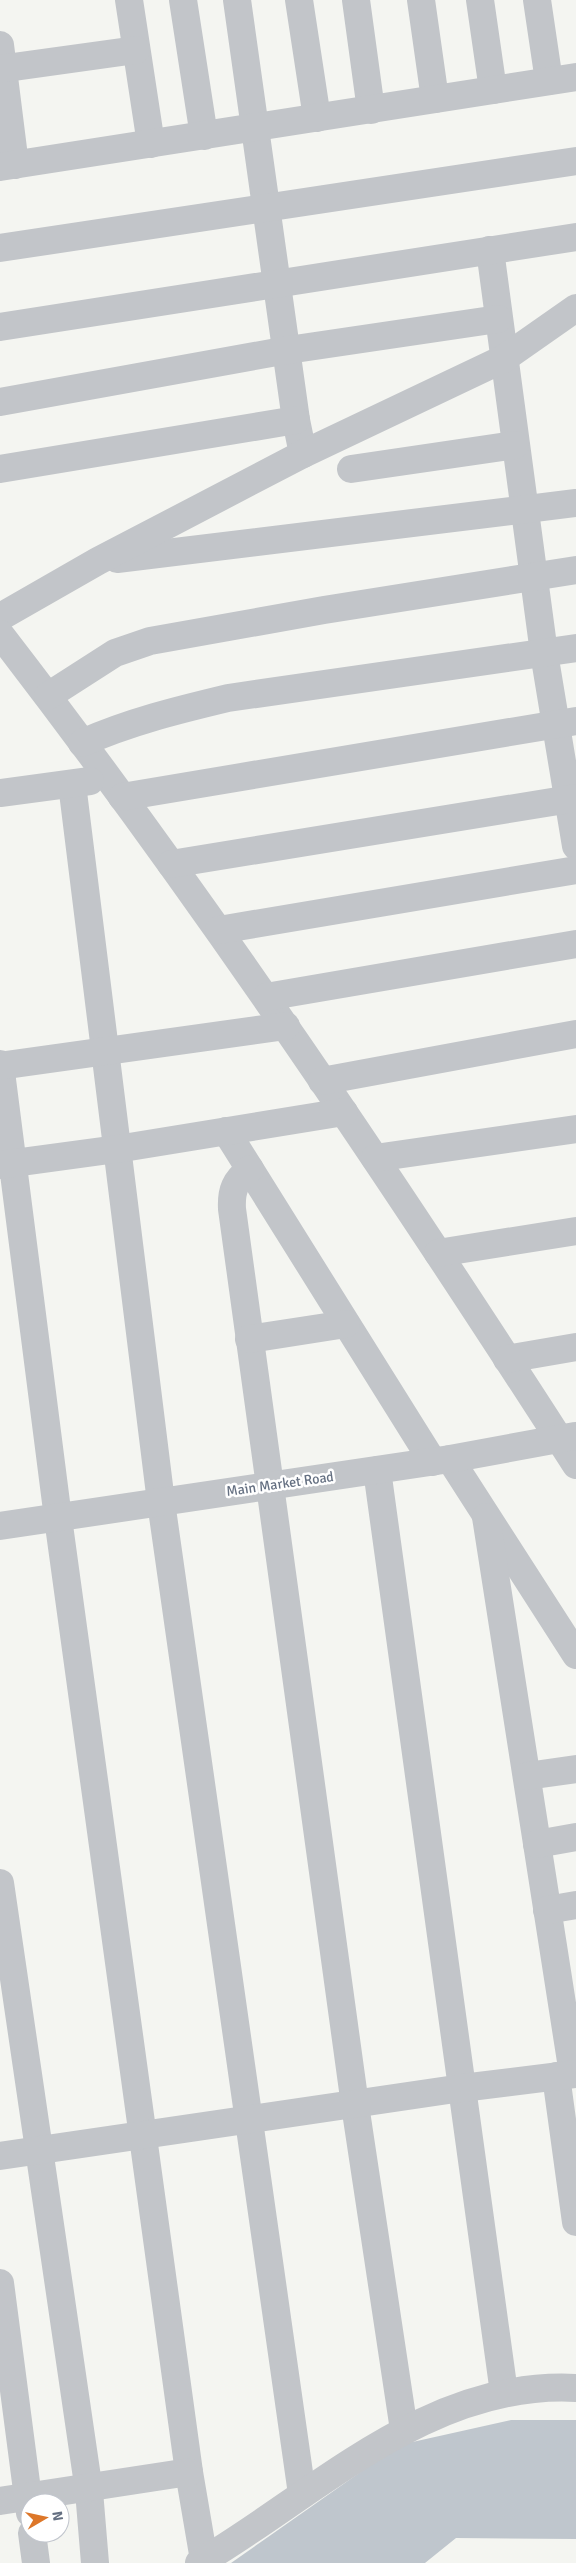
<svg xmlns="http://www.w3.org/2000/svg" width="576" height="2563" font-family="Signika,sans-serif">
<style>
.water{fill:#bfc6cd}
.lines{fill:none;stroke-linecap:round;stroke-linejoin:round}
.minor{stroke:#c2c5c9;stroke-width:28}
.labels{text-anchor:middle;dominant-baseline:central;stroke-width:5;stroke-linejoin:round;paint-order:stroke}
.street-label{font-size:14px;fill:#646f81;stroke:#fff}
</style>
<rect width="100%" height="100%" fill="#f4f5f1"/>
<polygon class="water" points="511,2420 576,2420 576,2539 456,2538 425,2563 231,2563 399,2445"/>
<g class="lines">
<g class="minor">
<polyline points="129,0 151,144"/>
<polyline points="183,0 204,136"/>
<polyline points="237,0 296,420 303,454"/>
<polyline points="299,0 317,118"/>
<polyline points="356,0 371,110"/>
<polyline points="421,0 435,99"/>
<polyline points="480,0 493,90"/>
<polyline points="537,0 549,81"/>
<polyline points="0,45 15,165"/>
<polyline points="0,69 136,50"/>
<polyline points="0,167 576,77"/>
<polyline points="0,248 576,161"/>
<polyline points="490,250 544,653 576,846"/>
<polyline points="0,327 576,237"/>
<polyline points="0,402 288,350 498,319"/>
<polyline points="0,469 296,420"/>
<polyline points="351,469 515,445"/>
<polyline points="117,559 576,503"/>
<polyline points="0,617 98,561 303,454 503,359 576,308"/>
<path d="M0,634C206,901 394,1182 576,1465"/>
<polyline points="48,696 115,653 150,641 324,610 576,570"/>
<path d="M82,743C129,722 178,710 228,698L576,648"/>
<polyline points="72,784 161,1502 302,2494"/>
<polyline points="0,793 90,781"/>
<polyline points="122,797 576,721"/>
<polyline points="171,864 576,798"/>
<polyline points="219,930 576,870"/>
<polyline points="266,997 576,944"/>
<polyline points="0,1064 58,1518 189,2472 204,2560"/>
<polyline points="0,1066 286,1026"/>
<polyline points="322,1081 576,1034"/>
<polyline points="226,1131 433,1462"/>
<polyline points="375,1158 576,1129"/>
<polyline points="0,1165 117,1149 344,1112"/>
<path d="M250,1169C235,1181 231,1190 232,1209L355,2105L404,2430"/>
<polyline points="438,1253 576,1231"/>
<polyline points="249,1339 346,1324"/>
<polyline points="507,1359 576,1347"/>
<polyline points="450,1459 576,1655"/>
<polyline points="377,1470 504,2393"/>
<polyline points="486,1517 573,2074"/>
<polyline points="0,1526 450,1459 575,1436"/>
<polyline points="527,1776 576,1769"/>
<polyline points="537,1844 576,1837"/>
<polyline points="0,1883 89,2491 95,2563"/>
<polyline points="547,1910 576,1905"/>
<polyline points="556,2076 576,2222"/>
<polyline points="0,2156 462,2088 576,2074"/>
<polyline points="0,2283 30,2513"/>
<polyline points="0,2501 189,2472"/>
<polyline points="32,2533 36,2563"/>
<path d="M199,2563C316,2494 429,2380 576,2388"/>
</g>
</g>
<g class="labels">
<g class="street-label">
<text transform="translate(280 1484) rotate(-8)">Main Market Road</text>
</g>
</g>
<g transform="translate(45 2518) rotate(81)"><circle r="24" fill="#ffffff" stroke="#c1c5cd"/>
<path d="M0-4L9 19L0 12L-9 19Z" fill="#dd7729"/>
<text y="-8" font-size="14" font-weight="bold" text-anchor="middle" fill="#646f81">N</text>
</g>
</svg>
